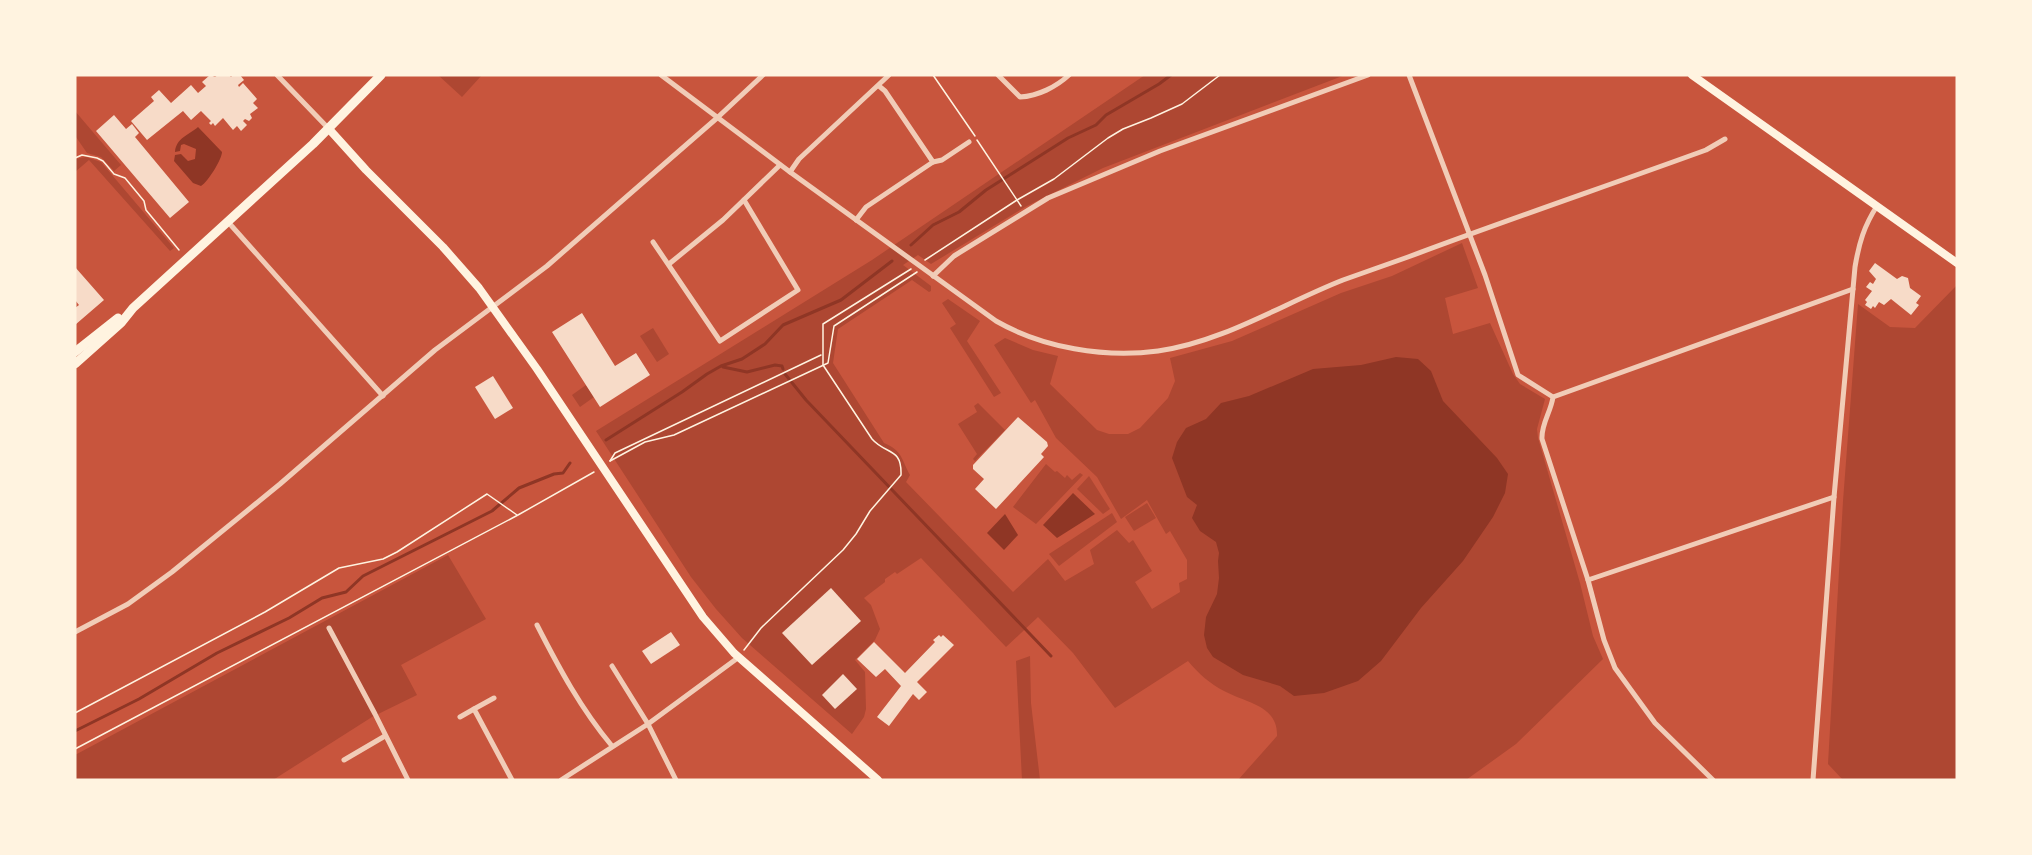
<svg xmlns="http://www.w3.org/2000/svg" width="2032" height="855" font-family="Karla,sans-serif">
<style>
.green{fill:#ae4732}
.water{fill:#8f3625}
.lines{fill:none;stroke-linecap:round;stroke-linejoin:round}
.stream{stroke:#8f3625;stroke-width:3}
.building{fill:#f7dbc8}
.path{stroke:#fff3e0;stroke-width:1.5}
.minor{stroke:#f1ccb7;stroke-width:5}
.secondary{stroke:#fff3e0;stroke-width:8}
.primary{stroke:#fff3e0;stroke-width:9}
</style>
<rect width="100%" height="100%" fill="#c8553d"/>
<g class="green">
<polygon points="438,75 482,75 462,97"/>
<path d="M1145,75H1345L1103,168L1025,207L931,264L918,255L903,265L931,286V291L929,292L912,280L838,329L833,363L884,443C903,451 901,459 910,475L906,482L1013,592L1048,559L1065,581L1094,564L1090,550L1117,530L1129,543L1133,540L1152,571L1135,582L1152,609L1180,592L1179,583L1187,579V560L1170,531L1166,534L1147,500L1121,519L1097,477L1056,438L1035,400L1031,403L994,345L1005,338L1033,350L1058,356L1050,384L1097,430L1109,434H1128L1140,428L1168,398L1175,381L1170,358L1232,341L1341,293L1392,276L1462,243L1478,288L1445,298L1453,334L1490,323L1513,374L1520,384L1545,399L1537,429L1538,438L1580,583L1593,636L1603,659L1516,744L1466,780H1238L1277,736C1278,705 1246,703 1224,691C1210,684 1198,673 1188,661L1115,708L1073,653L1038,617L1006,647L921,558L897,574L895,572L885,579V582L864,598L871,605L880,629L875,640L855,660L865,672L866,709L864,717L852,734L742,638L716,609L691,577L596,431L872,260Z"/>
<polygon points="75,111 121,165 114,171 101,157 87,153 76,137"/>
<polygon points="86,157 101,162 174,248 170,251 89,160 75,172 75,159"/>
<polygon points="1957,285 1957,780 1843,780 1828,764 1843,501 1858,304 1890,327 1915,328"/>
<polygon points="948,299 980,321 967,341 1001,393 994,397 950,328 956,324 942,303"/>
<polygon points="653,328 669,354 657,362 640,336"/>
<polygon points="586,385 594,397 580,407 572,395"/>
<polygon points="978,403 1005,430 975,461 973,459 977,454 958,424 977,412 974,406"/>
<polygon points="1046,464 1055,472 1057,471 1065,478 1067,475 1072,480 1080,473 1083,475 1036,524 1013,507"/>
<polygon points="1089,476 1110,509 1103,514 1077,489"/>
<polygon points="1147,503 1156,518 1134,531 1125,517"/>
<polygon points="1112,513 1117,522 1059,566 1049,554"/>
<polygon points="448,555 486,619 401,665 417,695 372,717 273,780 75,780 75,755"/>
<polygon points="1030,656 1031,703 1040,780 1022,780 1016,661"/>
</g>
<g class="water">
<path d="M198,127L222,152C222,159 208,182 201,186L193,183L174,161L175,155L181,154L188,161L195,159L196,149L184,144L181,145L180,151L175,152C176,138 189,135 198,127Z"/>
<polygon points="1396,357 1418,359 1431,371 1443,401 1497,458 1508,474 1505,493 1493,517 1463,561 1421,608 1381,661 1358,681 1324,693 1294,696 1280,686 1243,675 1213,657 1207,648 1204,635 1206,617 1217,594 1219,578 1218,561 1219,553 1216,542 1200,531 1192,518 1197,505 1187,497 1172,458 1177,442 1186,428 1206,419 1221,403 1249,396 1313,369 1361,365"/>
<polygon points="1073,493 1095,514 1057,538 1043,525"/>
<polygon points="1005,514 1018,535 1004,550 987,533"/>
</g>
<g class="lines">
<g class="stream">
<polyline points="911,245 933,225 959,212 986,190 1068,138 1096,125 1106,115 1159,84 1171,75"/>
<polyline points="723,367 747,372 775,365 782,366 783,369"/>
<polyline points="785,374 806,400 1051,656"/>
<polyline points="606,440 682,392 707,374 721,366 742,359 765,344 783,325 841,300 892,261"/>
<polyline points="75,731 139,699 217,653 289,618 322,598 346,592 363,576 492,511 519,488 554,474 563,473 570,463"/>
</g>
</g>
<g class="building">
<polygon points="210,75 215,77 218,75 229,75 231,77 233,75 240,75 244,80 238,85 239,87 243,83 257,99 253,103 258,108 250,114 252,118 249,121 245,119 243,121 247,125 241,131 237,126 233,130 223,118 215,126 213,123 211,125 209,123 211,121 201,111 191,120 183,111 147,140 131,121 154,101 151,97 159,90 171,103 191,85 198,93 206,86 202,82"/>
<polygon points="114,115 126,129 132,124 139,133 135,137 189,202 170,218 96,131"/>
<polygon points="1875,263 1897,279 1902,276 1908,278 1910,288 1921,296 1916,303 1919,305 1911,315 1891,299 1884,305 1879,302 1875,308 1873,306 1871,309 1865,305 1867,302 1865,300 1872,291 1866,287 1870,282 1873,284 1876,279 1869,271"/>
<polygon points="75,267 104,300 75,325 75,308 79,305 75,300"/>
<polygon points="582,313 615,366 636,353 650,375 600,407 552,332"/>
<polygon points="493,376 513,408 495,419 475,387"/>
<polygon points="1018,417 1047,442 1048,446 1041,454 1044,457 996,509 975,489 984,479 973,469 973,465"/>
<polygon points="831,588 861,621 812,665 782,633"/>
<polygon points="671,632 680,645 651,664 642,651"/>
<polygon points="939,635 941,637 943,635 954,645 917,682 927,692 919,700 913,694 889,726 877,717 901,686 885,669 876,677 857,659 874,642 905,673 935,642 933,640"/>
<polygon points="843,674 857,689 835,709 822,695"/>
</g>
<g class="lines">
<g class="path">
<polyline points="933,75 975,136"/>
<polyline points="977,140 1021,206"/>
<polyline points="75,158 82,155 97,158 103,161 114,174 125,178 144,201 146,210 179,250"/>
<polyline points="925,260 1017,200 1054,179 1108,138 1123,129 1151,118 1182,104 1220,75"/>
<polyline points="610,461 615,453 821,355"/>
<polyline points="610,461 645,442 674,435 828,363 834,326 917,272"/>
<path d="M744,650L761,628L843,550L856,534L870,511L901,475C902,447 886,455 872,439L823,365V324L911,269"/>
<polyline points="75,713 265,612 339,568 383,559 397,552 487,494 517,515"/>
<polyline points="75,749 518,515 594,472"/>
</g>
<g class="minor">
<polyline points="277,75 329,129"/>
<path d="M661,75L790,172L996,321C1043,348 1104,358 1158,351C1223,342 1282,304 1343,280C1365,272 1386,265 1408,257C1507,220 1607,186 1706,150L1725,139"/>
<path d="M998,75L1020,97C1038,96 1056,87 1069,75"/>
<path d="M1409,75L1485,275L1518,375L1553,397C1551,412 1541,424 1542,439L1588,580L1604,640L1615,668L1655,723L1713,780"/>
<polyline points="879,86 885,91 933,162"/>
<polyline points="790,172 799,159 889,75"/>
<polyline points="856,220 866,207 933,162 942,160 969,142"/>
<polyline points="229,223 383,396"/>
<polyline points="653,242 720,341 798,290 744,200"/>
<polyline points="669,264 723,220 780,165"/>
<polyline points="933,276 954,256 1048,198 1160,151 1368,75"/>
<polyline points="1553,397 1853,289"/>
<polyline points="1588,580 1834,497"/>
<path d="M537,625C559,668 581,709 612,746"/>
<polyline points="329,628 375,714 408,780"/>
<polyline points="75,632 128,604 172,572 280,484 435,350 547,266 717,118 763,75"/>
<polyline points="612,666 648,724 676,780"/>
<polyline points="494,698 474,709 512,780"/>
<polyline points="460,717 474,709"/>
<polyline points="344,760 385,736"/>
<polyline points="561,780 648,724 739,657"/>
<path d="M1813,780L1834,497L1855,267C1859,243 1864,226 1877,206"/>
</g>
<g class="secondary">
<polyline points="1692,75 1957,263"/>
<polyline points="329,129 366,170 443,247 479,288 537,369 703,617 734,653 878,780"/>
</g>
<g class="primary">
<polyline points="75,352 118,318"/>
<polyline points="75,364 121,323 133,308 313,144 381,75"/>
</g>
</g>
<rect width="2032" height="855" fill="none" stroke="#fff3e0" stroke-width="153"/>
</svg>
